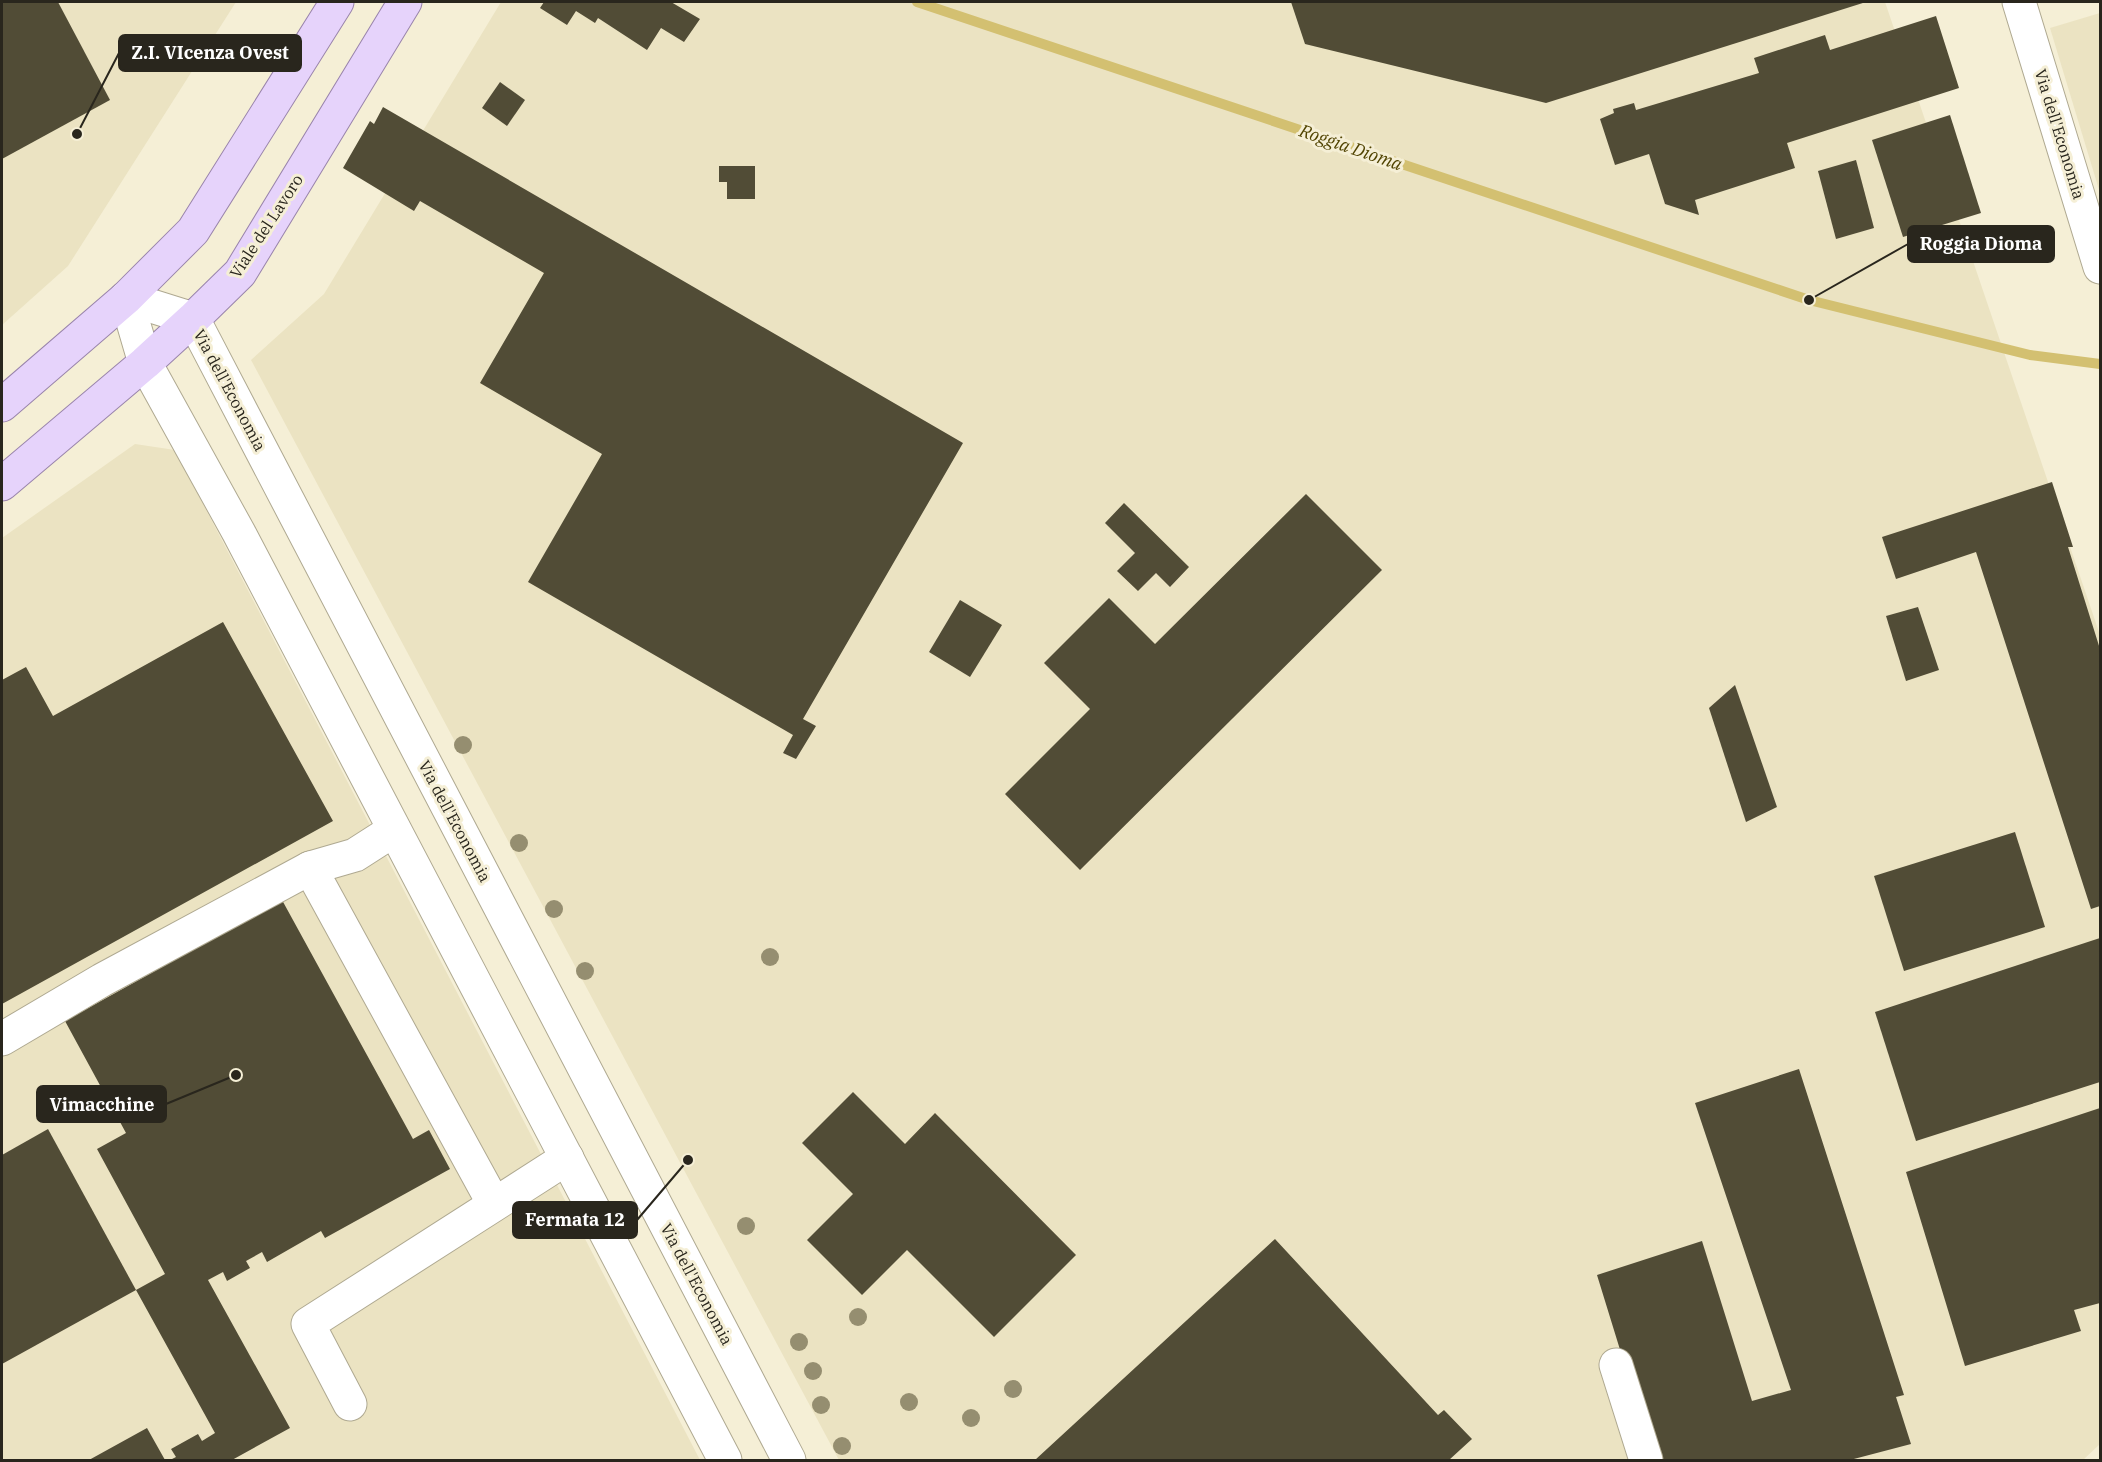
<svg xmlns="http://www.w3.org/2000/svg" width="2102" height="1462" font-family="'IBM Plex Serif',serif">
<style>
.built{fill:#ebe3c2}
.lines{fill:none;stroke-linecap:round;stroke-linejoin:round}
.stream{stroke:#d3c071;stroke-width:10}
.building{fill:#514c36}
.minor-casing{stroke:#afa991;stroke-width:35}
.major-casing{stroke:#9984ab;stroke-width:35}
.minor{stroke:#fff;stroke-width:33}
.major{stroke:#e6d3fb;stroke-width:33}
.tree{fill:#958e70}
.labels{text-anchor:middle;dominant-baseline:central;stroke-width:6;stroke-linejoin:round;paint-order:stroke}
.street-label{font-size:16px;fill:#29261d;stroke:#f5efd6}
.water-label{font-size:18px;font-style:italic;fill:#504300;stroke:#f5efd6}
.leader{fill:none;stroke:#29261d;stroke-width:2}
.callout-dot{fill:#29261d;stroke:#f5efd6;stroke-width:2}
.callout{fill:#29261d;stroke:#29261d;stroke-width:2}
.callout-label{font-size:18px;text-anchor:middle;font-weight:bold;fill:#fff}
</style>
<rect width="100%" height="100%" fill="#f5efd6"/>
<g class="built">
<polygon points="2,2 236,2 68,266 2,325"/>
<polygon points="501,2 1885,2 2100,635 2100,1444 2083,1460 839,1460 251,360 324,294"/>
<polygon points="2100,13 2100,193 2050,28"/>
<polygon points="135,444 175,450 700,1460 2,1460 2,538"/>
</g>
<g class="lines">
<polyline class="stream" points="917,2 1809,300 2030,355 2100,364"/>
</g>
<g class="building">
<polygon points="2,2 58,2 110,100 2,159"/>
<polygon points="544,2 671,2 700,19 684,42 661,28 647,50 598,18 595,23 576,11 567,25 540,8"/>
<polygon points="1291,2 1866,2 1546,103 1305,44"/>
<polygon points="1936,16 1959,88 1787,143 1795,168 1695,200 1699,215 1665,204 1649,154 1615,165 1600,119 1614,113 1613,109 1634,103 1636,110 1759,73 1754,58 1825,35 1830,50"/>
<polygon points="500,82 525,100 507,126 482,108"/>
<polygon points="383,107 963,443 803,719 816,726 796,759 783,753 793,735 528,582 602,454 480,383 544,273 420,201 414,211 343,168 370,121 374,124"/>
<polygon points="1950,115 1981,213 1903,237 1872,140"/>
<polygon points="1856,160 1874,228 1836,239 1818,171"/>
<polygon points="719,166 755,166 755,199 727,199 727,182 719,182"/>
<polygon points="2052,482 2073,547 2068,547 2100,649 2100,906 2091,909 1976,552 1896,579 1882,537"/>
<polygon points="1306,494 1382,570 1080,870 1005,794 1090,709 1044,663 1109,598 1155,644"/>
<polygon points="1124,503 1189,567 1170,587 1156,573 1138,591 1117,571 1135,553 1105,523"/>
<polygon points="960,600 1002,625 970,677 929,652"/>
<polygon points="1918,607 1939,670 1906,681 1886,616"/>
<polygon points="223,622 333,821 2,1004 2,680 26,667 53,716"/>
<polygon points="1735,685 1777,807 1746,822 1709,708"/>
<polygon points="2015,832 2045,927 1904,971 1874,876"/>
<polygon points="282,900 413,1139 429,1130 450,1169 325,1238 321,1231 267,1262 262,1252 246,1261 250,1268 227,1281 223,1272 208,1280 290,1428 232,1460 170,1460 176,1457 171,1449 198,1434 202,1441 215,1433 136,1290 165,1274 97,1149 126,1133 65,1021"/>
<polygon points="2100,938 2100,1082 1916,1141 1875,1012"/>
<polygon points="1799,1069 1904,1395 1896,1397 1911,1444 1850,1460 1654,1460 1597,1275 1702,1241 1752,1401 1791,1390 1695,1103"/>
<polygon points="853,1092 905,1144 935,1113 1076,1255 994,1337 907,1250 862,1295 807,1240 853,1194 802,1143"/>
<polygon points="2100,1108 2100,1303 2074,1310 2081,1331 1965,1366 1906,1172"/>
<polygon points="48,1129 136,1290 2,1364 2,1155"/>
<polygon points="1275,1239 1438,1415 1444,1410 1472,1439 1449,1460 1035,1460"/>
<polygon points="147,1428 165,1460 89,1460"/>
</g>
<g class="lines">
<g class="minor-casing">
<g id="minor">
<polyline points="2019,2 2100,267"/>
<polyline points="126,298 193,319 789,1460"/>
<polyline points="126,298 145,363 239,533 725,1460"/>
<polyline points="394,830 355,855 310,868 494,1204"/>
<polyline points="2,1039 102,980 310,868"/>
<polyline points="1616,1365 1646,1460"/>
<polyline points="350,1404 308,1324 567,1158"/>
</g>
</g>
<g class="major-casing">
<g id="major">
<polyline points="2,405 126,298 193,231 337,2"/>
<polyline points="2,484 145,363 193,319 240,273 405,2"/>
</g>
</g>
<use href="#minor" class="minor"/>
<use href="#major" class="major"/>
</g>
<g class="tree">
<circle cx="463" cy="745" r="9"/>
<circle cx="519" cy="843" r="9"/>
<circle cx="554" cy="909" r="9"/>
<circle cx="770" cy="957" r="9"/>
<circle cx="585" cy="971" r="9"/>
<circle cx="746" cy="1226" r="9"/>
<circle cx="858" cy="1317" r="9"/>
<circle cx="799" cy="1342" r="9"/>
<circle cx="813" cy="1371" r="9"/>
<circle cx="1013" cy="1389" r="9"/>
<circle cx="909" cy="1402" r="9"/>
<circle cx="821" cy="1405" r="9"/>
<circle cx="971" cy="1418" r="9"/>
<circle cx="842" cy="1446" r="9"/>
</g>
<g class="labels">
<g class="street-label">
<text transform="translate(2060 134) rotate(73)">Via dell'Economia</text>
<text transform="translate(266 226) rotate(-57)">Viale del Lavoro</text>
<text transform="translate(230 390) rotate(62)">Via dell'Economia</text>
<text transform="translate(455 821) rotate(62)">Via dell'Economia</text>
<text transform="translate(697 1284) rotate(62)">Via dell'Economia</text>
</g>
<g class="water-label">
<text transform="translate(1351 147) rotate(19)">Roggia Dioma</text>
</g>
</g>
<path class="leader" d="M77 134L119 53M1809 300L1908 244M236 1075L166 1104M688 1160L637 1220"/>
<g class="callout-dot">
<circle cx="77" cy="134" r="6"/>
<circle cx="1809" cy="300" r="6"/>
<circle cx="236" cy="1075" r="6"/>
<circle cx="688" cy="1160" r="6"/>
</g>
<g class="callout">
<rect x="119" y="35" width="182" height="36" rx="6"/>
<rect x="1908" y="226" width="146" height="36" rx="6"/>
<rect x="37" y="1086" width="129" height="36" rx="6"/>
<rect x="513" y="1202" width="124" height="36" rx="6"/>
</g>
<g class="callout-label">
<text x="210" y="59">Z.I. VIcenza Ovest</text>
<text x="1981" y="250">Roggia Dioma</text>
<text x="102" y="1111">Vimacchine</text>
<text x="575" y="1226">Fermata 12</text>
</g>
<rect width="2102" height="1462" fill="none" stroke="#29261d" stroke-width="6"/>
</svg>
